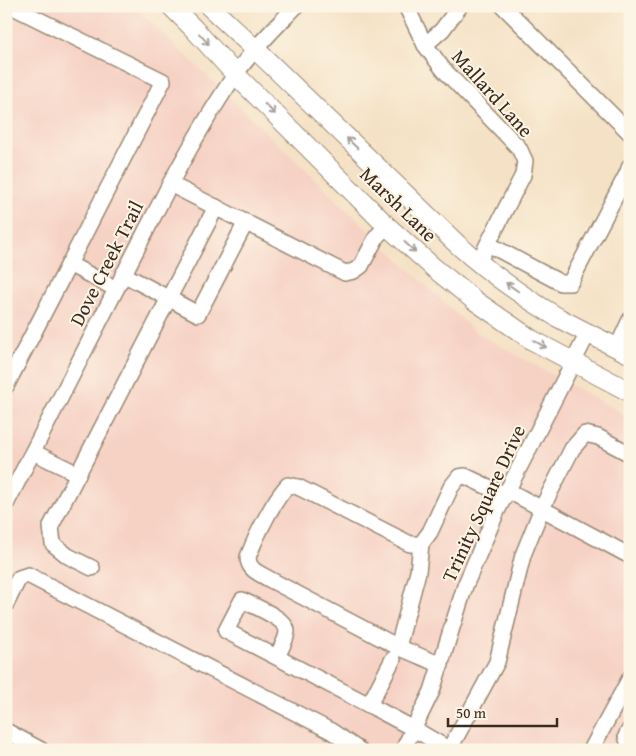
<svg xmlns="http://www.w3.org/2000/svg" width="636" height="756" font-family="'Gentium Book Plus',serif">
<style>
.built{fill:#f6d2c5}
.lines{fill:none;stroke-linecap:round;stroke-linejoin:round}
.minor-casing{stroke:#988672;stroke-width:18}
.major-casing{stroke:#988672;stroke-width:21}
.minor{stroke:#fff;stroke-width:15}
.major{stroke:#fff;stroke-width:19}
.oneway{stroke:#a79f9a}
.labels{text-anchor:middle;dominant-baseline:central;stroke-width:4;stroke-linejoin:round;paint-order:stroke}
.street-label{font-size:20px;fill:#3b2a1e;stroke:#fcf5e5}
</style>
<rect width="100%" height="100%" fill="#fcf5e5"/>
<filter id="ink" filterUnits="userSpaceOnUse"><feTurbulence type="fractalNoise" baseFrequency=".02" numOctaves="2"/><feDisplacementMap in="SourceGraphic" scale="10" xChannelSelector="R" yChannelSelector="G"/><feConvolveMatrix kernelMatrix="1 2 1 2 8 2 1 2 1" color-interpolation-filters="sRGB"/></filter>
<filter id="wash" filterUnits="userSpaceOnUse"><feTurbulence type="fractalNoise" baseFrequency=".0096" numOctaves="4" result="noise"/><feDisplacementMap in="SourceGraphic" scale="20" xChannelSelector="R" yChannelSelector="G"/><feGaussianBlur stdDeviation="1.12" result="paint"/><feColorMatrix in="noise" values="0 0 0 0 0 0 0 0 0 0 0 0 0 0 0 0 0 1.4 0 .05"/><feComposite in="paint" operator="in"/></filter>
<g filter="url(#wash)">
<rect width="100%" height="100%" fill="#f5e2c6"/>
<polygon class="built" points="6,6 134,6 474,331 630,418 630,750 6,750"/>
</g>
<g filter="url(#ink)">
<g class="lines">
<g class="minor-casing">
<g id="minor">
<polyline points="11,6 163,81 69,264"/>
<polyline points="406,6 425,45 443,69 519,148 525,161 523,175 478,263"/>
<polyline points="503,6 630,133"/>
<polyline points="425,45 442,30 460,6"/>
<polyline points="170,184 345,273 354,271 361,266 377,236 387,226"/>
<polyline points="488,244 561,283 570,283 627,174 630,166"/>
<polyline points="123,274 198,314 246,222"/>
<polyline points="617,348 630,320"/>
<polyline points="6,386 69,264 116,289"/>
<polyline points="33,452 78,474"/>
<polyline points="507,490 630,556"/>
<path d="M6,504L170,184C190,147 211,110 235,75C252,50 275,28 296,6"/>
<polyline points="92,568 68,556 53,544 51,526 216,207"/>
<polyline points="6,604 19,578 28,575 331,731 359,750"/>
<polyline points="398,647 418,572 421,544"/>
<path d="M277,657C280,649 287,640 287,631C286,618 253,606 242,600L226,631L369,705"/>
<polyline points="393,659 369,705 414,729 445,747 447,750"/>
<path d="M441,665L398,647L269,579C259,573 248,570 248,557C256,536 273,501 288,485L298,487L312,494L410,544H421L430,532L451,487L459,477L465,476L505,495"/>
<polyline points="630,729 626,736 630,748"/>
<polyline points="6,731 41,750"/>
<polyline points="403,750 432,691 465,586 497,511 588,333"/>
<polyline points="449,750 497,662 523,555 542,508 572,449 585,434 598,437 630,454"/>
<polyline points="591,750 630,678"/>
</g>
</g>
<g class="major-casing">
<g id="major">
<polyline points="171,6 194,29 235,74 387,226 434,268 474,300 532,340 630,392"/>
<path d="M209,6L255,49L457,244C487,271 522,296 557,317C581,330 605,342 630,354"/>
</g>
</g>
<use href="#minor" class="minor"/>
<use href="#major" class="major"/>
</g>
<defs><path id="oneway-shaft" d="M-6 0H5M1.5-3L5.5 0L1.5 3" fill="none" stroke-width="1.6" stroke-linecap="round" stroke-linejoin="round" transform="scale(1.25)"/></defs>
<g class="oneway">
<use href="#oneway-shaft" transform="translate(204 39) rotate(48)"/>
<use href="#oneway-shaft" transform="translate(270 109) rotate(45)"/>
<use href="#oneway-shaft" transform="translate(352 143) rotate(-136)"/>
<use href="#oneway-shaft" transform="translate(410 247) rotate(42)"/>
<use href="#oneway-shaft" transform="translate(512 287) rotate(-145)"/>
<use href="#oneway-shaft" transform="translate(540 344) rotate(29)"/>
</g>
</g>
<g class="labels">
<g class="street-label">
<text transform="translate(493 93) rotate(48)">Mallard Lane</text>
<text transform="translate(399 204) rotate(44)">Marsh Lane</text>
<text transform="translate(106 263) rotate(-63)">Dove Creek Trail</text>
<text transform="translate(483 503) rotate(-65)">Trinity Square Drive</text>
</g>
</g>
<rect width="636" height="756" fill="none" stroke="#fcf5e5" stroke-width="25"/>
<path d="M448 718v8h109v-8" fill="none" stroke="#3b2a1e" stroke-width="2.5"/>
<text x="456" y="718" font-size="15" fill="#3b2a1e" stroke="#fcf5e5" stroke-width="4" paint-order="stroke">50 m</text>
</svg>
